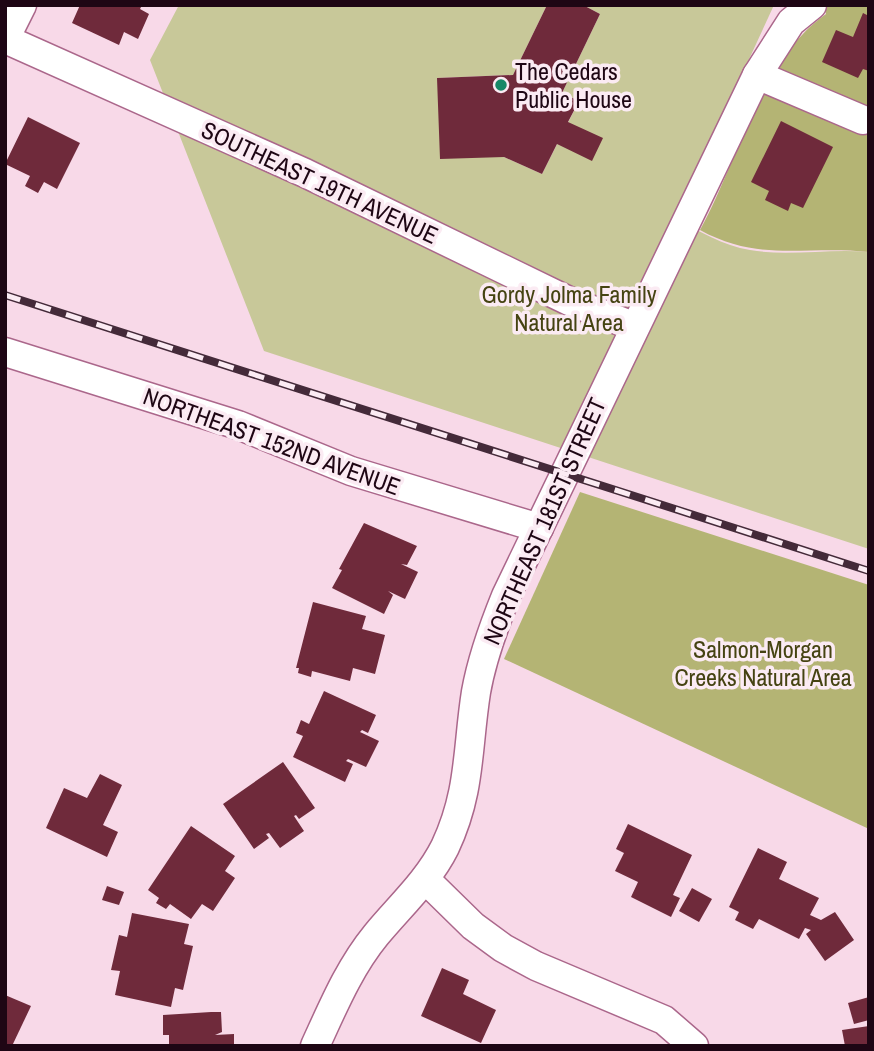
<svg xmlns="http://www.w3.org/2000/svg" width="874" height="1051" font-family="'Archivo Narrow',sans-serif">
<style>
.green{fill:#c8c899}
.forest{fill:#b4b474}
.building{fill:#6f2a3b}
.lines{fill:none;stroke-linecap:round;stroke-linejoin:round}
.minor-casing{stroke:#ab678b;stroke-width:31}
.minor{stroke:#fff;stroke-width:28}
.rail-casing{stroke:#442a39;stroke-width:8}
.rail{stroke:#fbebf3;stroke-width:5;stroke-dasharray:16;stroke-linecap:butt}
.poi-dot{fill:#178867;stroke:#fbebf3;stroke-width:2.5}
.labels{text-anchor:middle;dominant-baseline:central;stroke-width:7;stroke-linejoin:round;paint-order:stroke}
.poi-label{font-size:24px;fill:#1e0614;stroke:#fbebf3;text-anchor:start}
.street-label{font-size:24px;fill:#1e0614;stroke:#fbebf3}
.park-label{font-size:24px;fill:#454312;stroke:#fbebf3}
</style>
<rect width="100%" height="100%" fill="#f8d9e8"/>
<path class="green" d="M179,5H547L513,75L437,78L504,157L542,174L579,101L562,93L600,14L583,5H774L675,220C699,230 723,246 750,250C789,257 829,248 869,252V549L264,351L150,60Z"/>
<g class="forest">
<path d="M823,5H869V252C805,245 760,263 700,230C738,162 760,60 826,14Z"/>
<polygon points="580,492 869,585 869,829 504,659"/>
</g>
<g class="building">
<polygon points="80,5 142,5 140,9 149,14 138,39 124,32 119,45 72,23"/>
<polygon points="547,5 583,5 600,14 562,93 579,101 568,122 603,138 592,161 557,144 542,174 504,157 440,159 437,78 513,75"/>
<polygon points="863,13 869,16 869,71 863,69 858,78 822,62 836,30 853,37"/>
<polygon points="28,117 80,143 57,189 44,182 38,193 25,186 30,176 5,164"/>
<polygon points="781,121 833,147 803,208 791,203 788,211 765,200 769,191 751,182"/>
<polygon points="364,523 417,546 407,565 401,564 418,572 405,599 388,591 393,595 384,614 332,588 342,570 339,569"/>
<polygon points="313,602 366,616 362,629 385,635 375,674 353,668 350,681 312,671 311,677 298,673 299,668 296,668"/>
<polygon points="324,691 376,715 368,733 362,730 360,732 379,741 366,767 348,759 346,761 353,764 345,782 293,757 303,736 296,733 301,720 309,724"/>
<polygon points="283,762 315,808 299,819 296,815 294,816 304,831 280,848 269,833 266,834 269,838 254,849 223,804"/>
<polygon points="100,774 122,785 103,825 118,832 107,857 46,828 64,788 87,798"/>
<polygon points="628,824 692,855 673,895 680,898 671,917 631,897 638,882 615,871 624,853 616,849"/>
<polygon points="191,826 235,856 225,871 235,878 213,911 202,904 191,919 170,904 166,909 156,903 159,898 148,890"/>
<polygon points="758,848 787,862 779,879 819,898 810,915 821,920 835,912 854,940 825,961 806,934 811,930 805,928 799,939 759,919 753,929 735,920 739,912 729,907"/>
<polygon points="107,886 124,892 119,905 102,900"/>
<polygon points="692,888 712,899 699,922 679,911"/>
<polygon points="132,913 189,924 184,944 193,946 183,990 175,988 171,1007 115,995 120,971 111,970 119,935 127,937"/>
<polygon points="442,968 469,980 463,994 496,1010 481,1043 421,1016"/>
<polygon points="5,995 31,1006 12,1046 5,1044"/>
<polygon points="869,997 869,1020 854,1024 848,1003"/>
<polygon points="211,1012 221,1012 222,1032 215,1035 234,1034 234,1046 169,1046 169,1035 163,1035 163,1015"/>
<polygon points="869,1026 869,1046 845,1046 842,1030"/>
</g>
<g class="lines">
<g class="minor-casing">
<g id="minor">
<polyline points="5,39 305,173 569,301 633,326"/>
<polyline points="5,39 22,5"/>
<polyline points="757,75 863,120"/>
<polyline points="5,352 238,425 351,471 539,528"/>
<polyline points="425,879 473,926 503,948 536,966 664,1020 694,1046"/>
<path d="M315,1046C333,1007 349,968 376,935C400,906 428,881 445,847C471,792 467,749 476,692C482,658 493,628 506,596L757,75L791,22L812,5"/>
</g>
</g>
<use href="#minor" class="minor"/>
<g class="rail-casing">
<polyline id="rail" points="5,295 869,571"/>
</g>
<use href="#rail" class="rail"/>
</g>
<circle class="poi-dot" cx="501" cy="85" r="7"/>
<g class="labels">
<g class="poi-label">
<text x="515" y="71">The Cedars<tspan x="515" dy="28">Public House</tspan></text>
</g>
<g class="street-label">
<text transform="translate(320 182) rotate(25)">SOUTHEAST 19TH AVENUE</text>
<text transform="translate(272 441) rotate(20)">NORTHEAST 152ND AVENUE</text>
<text transform="translate(544 521) rotate(-66)">NORTHEAST 181ST STREET</text>
</g>
<g class="park-label">
<text x="569" y="294">Gordy Jolma Family<tspan x="569" dy="28">Natural Area</tspan></text>
<text x="763" y="649">Salmon-Morgan<tspan x="763" dy="28">Creeks Natural Area</tspan></text>
</g>
</g>
<rect width="874" height="1051" fill="none" stroke="#1e0614" stroke-width="14"/>
</svg>
